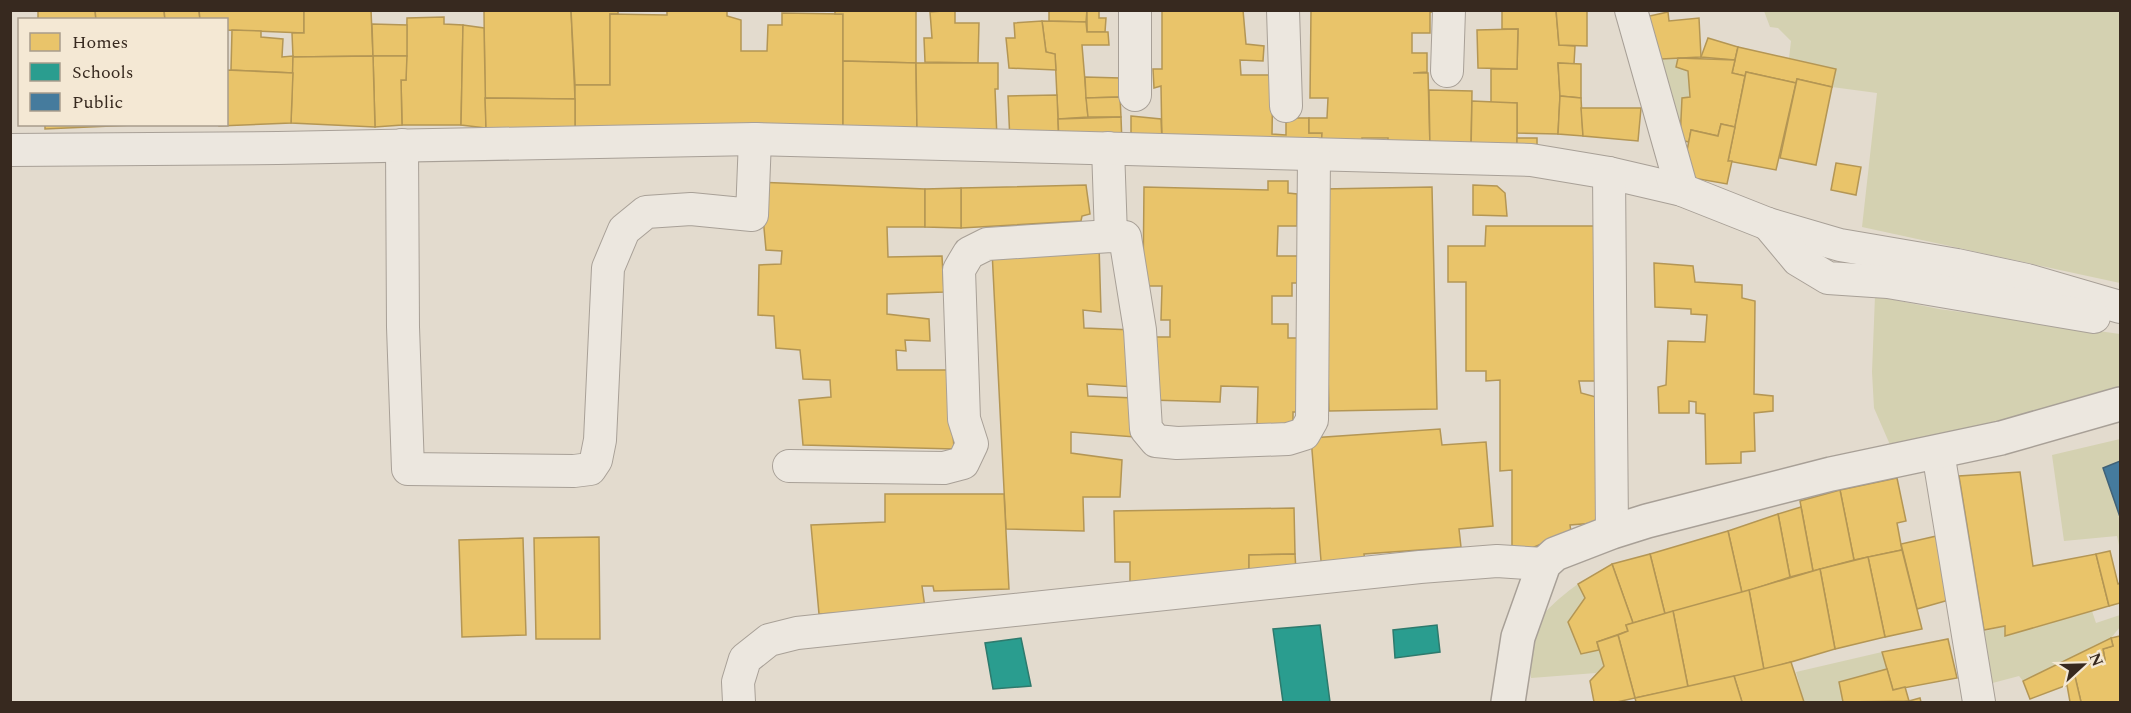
<svg xmlns="http://www.w3.org/2000/svg" width="2131" height="713" font-family="Spectral,serif">
<style>
.green{fill:#d4d1b1}
.homes{fill:#e9c46a;stroke:#b49654;stroke-width:1.5}
.schools{fill:#2a9d8f;stroke:#2e7a6d;stroke-width:1.5}
.public{fill:#457b9d;stroke:#416277;stroke-width:1.5}
.lines{fill:none;stroke-linecap:round;stroke-linejoin:round}
.minor-casing{stroke:#a8a097;stroke-width:34}
.tertiary-casing{stroke:#a8a097;stroke-width:36}
.minor{stroke:#ece7df;stroke-width:32}
.tertiary{stroke:#ece7df;stroke-width:33}
</style>
<rect width="100%" height="100%" fill="#e3dbce"/>
<g class="green">
<polygon points="1793,10 2120,11 2120,283 1862,227 1877,93 1832,87 1835,69 1789,58 1791,41 1778,28 1770,27 1764,11"/>
<polygon points="1678,58 1677,67 1688,71 1690,97 1682,99 1680,140 1661,59"/>
<polygon points="1875,296 1939,309 2120,334 2120,388 2113,393 1998,426 1891,447 1874,408 1872,372"/>
<polygon points="2120,439 2120,461 2103,468 2120,517 2120,550 2117,536 2064,541 2052,455"/>
<path d="M1578,584L1585,598L1568,622L1581,654L1599,650L1604,666L1596,673L1531,678C1530,664 1527,644 1533,631C1539,614 1564,594 1578,584Z"/>
<polygon points="2092,611 2096,623 2120,615 2120,627 2111,638 2023,681 2019,676 1985,685 1971,635 2005,626 2006,636"/>
<polygon points="1882,652 1887,669 1840,682 1843,702 1804,702 1796,672"/>
</g>
<g class="homes">
<polygon points="38,10 95,10 96,20 38,20"/>
<polygon points="95,10 164,10 165,20 96,20"/>
<polygon points="164,10 199,10 200,20 165,20"/>
<polygon points="199,10 304,10 304,33 226,30 226,20 200,20"/>
<polygon points="304,10 371,10 373,56 293,57 292,33 304,33"/>
<polygon points="484,10 571,10 575,99 485,98"/>
<polygon points="571,10 618,10 618,14 610,14 610,85 575,85"/>
<polygon points="667,10 727,10 727,16 741,20 741,51 767,51 768,25 782,25 782,13 843,14 843,131 575,129 575,85 610,85 610,14 667,15"/>
<polygon points="835,10 916,10 916,63 843,61 843,14 835,14"/>
<polygon points="955,10 955,23 979,23 978,63 925,62 924,38 932,38 930,12"/>
<polygon points="1049,10 1087,10 1086,22 1049,21"/>
<polygon points="1087,10 1099,10 1099,18 1106,18 1105,32 1087,32"/>
<polygon points="1162,10 1243,10 1246,44 1264,46 1263,61 1240,60 1241,75 1273,75 1272,134 1286,135 1286,118 1309,118 1309,133 1322,133 1321,150 1162,144 1161,86 1154,88 1153,69 1162,69"/>
<polygon points="1311,10 1441,10 1441,12 1430,12 1430,33 1412,33 1412,53 1427,53 1427,72 1413,73 1428,73 1430,148 1388,150 1388,138 1362,138 1362,150 1321,150 1322,133 1309,133 1309,118 1327,118 1328,98 1310,98"/>
<polygon points="1502,10 1556,10 1559,45 1575,46 1574,64 1558,63 1560,96 1558,134 1517,133 1517,103 1491,103 1491,69 1517,69 1518,29 1502,29"/>
<polygon points="1556,10 1587,10 1587,46 1559,45"/>
<polygon points="1668,12 1669,21 1699,18 1701,57 1661,59 1645,17"/>
<polygon points="444,17 444,24 463,25 461,125 402,125 401,80 406,80 407,18"/>
<polygon points="1042,21 1086,22 1087,32 1108,32 1109,45 1082,45 1088,117 1058,119 1055,54 1046,52"/>
<polygon points="1042,21 1046,52 1055,54 1056,70 1009,68 1006,38 1015,38 1014,23"/>
<polygon points="372,24 407,25 407,56 373,56"/>
<polygon points="463,25 484,28 486,128 461,125"/>
<polygon points="1518,29 1517,69 1478,68 1477,30"/>
<polygon points="232,30 261,31 261,37 283,39 282,57 293,56 293,73 231,70"/>
<polygon points="1708,38 1738,47 1735,60 1701,57"/>
<polygon points="1738,47 1836,69 1832,87 1797,79 1796,83 1746,72 1745,76 1732,73"/>
<polygon points="373,56 407,56 406,80 401,80 402,125 375,127"/>
<polygon points="373,56 375,127 291,123 293,57"/>
<polygon points="1678,58 1735,60 1732,73 1745,76 1735,127 1721,124 1718,136 1691,130 1689,142 1680,140 1682,98 1690,97 1688,71 1676,67"/>
<polygon points="843,61 916,63 917,132 843,131"/>
<polygon points="916,63 998,63 998,89 995,89 997,138 917,132"/>
<polygon points="1558,63 1581,64 1581,98 1560,96"/>
<polygon points="226,70 293,73 291,123 219,126 219,124 226,124"/>
<polygon points="1746,72 1796,83 1776,170 1728,161"/>
<polygon points="1085,77 1120,78 1120,97 1086,98"/>
<polygon points="1797,79 1832,87 1816,165 1780,158"/>
<polygon points="1429,90 1472,91 1471,150 1430,148"/>
<polygon points="1057,95 1059,143 1010,142 1008,96"/>
<polygon points="1560,96 1581,98 1583,136 1558,134"/>
<polygon points="1120,97 1121,117 1088,117 1086,98"/>
<polygon points="485,98 575,99 575,129 486,128"/>
<polygon points="1472,101 1517,103 1517,150 1471,150"/>
<polygon points="1581,108 1641,108 1638,141 1583,136"/>
<polygon points="1131,116 1161,119 1162,141 1131,140"/>
<polygon points="1121,117 1122,144 1059,143 1058,119"/>
<polygon points="45,124 133,124 133,125 45,129"/>
<polygon points="1721,124 1735,127 1728,161 1732,161 1727,184 1682,176 1691,130 1718,136"/>
<polygon points="1517,138 1537,138 1537,153 1517,150"/>
<polygon points="1836,163 1861,167 1856,195 1831,190"/>
<polygon points="1268,181 1288,181 1288,193 1297,194 1297,226 1278,226 1277,256 1300,256 1299,283 1292,283 1292,296 1272,296 1272,324 1288,324 1288,338 1306,338 1304,412 1293,412 1293,425 1257,424 1258,387 1221,386 1220,402 1150,400 1151,337 1170,337 1170,320 1161,320 1162,286 1143,286 1144,187 1268,190"/>
<polygon points="756,182 925,189 925,227 887,227 888,257 942,256 944,292 887,294 887,314 929,319 930,341 905,340 906,351 896,350 897,370 949,370 954,449 803,445 799,400 831,397 830,380 803,379 800,350 776,348 774,316 758,315 759,265 781,264 782,251 766,250 763,217"/>
<polygon points="1086,185 1090,214 1082,216 1081,221 961,228 961,188"/>
<polygon points="1473,185 1497,186 1505,193 1507,216 1473,215"/>
<polygon points="1432,187 1437,409 1329,411 1323,189"/>
<polygon points="961,188 961,228 925,227 925,189"/>
<polygon points="1486,226 1596,226 1596,381 1579,381 1581,393 1596,397 1605,499 1595,523 1570,525 1571,532 1512,556 1512,470 1500,471 1500,380 1486,381 1486,371 1466,371 1466,282 1448,282 1448,246 1485,246"/>
<polygon points="1099,245 1101,312 1083,310 1084,328 1134,330 1136,387 1087,384 1088,396 1134,398 1135,437 1071,432 1071,453 1122,460 1120,497 1083,497 1084,531 1006,529 992,251"/>
<polygon points="1654,263 1693,266 1695,282 1742,285 1742,298 1755,301 1754,394 1773,396 1773,411 1754,413 1755,451 1741,452 1741,463 1706,464 1705,414 1696,413 1696,402 1689,401 1689,413 1659,413 1658,387 1666,385 1668,341 1705,342 1707,315 1691,314 1691,309 1655,307"/>
<polygon points="1440,429 1442,445 1486,442 1493,526 1459,529 1461,547 1364,554 1366,569 1322,573 1311,438"/>
<polygon points="2020,472 2033,566 2096,554 2109,606 2005,636 2005,626 1984,630 1959,476"/>
<polygon points="1897,478 1906,521 1897,523 1902,550 1854,560 1840,490"/>
<polygon points="1840,490 1854,560 1813,571 1800,501"/>
<polygon points="885,494 1004,494 1009,589 934,591 933,586 922,586 925,608 819,614 811,525 885,522"/>
<polygon points="1801,507 1813,571 1790,577 1778,514"/>
<polygon points="1294,508 1295,554 1249,555 1249,574 1130,582 1130,562 1115,562 1114,511"/>
<polygon points="1778,514 1790,577 1742,593 1728,531"/>
<polygon points="1728,531 1742,593 1665,614 1650,554"/>
<polygon points="1941,535 1956,598 1917,609 1901,544"/>
<polygon points="599,537 600,639 536,639 534,538"/>
<polygon points="523,538 526,635 462,637 459,540"/>
<polygon points="1902,550 1922,629 1885,637 1868,557"/>
<polygon points="2110,551 2118,584 2120,583 2120,603 2109,606 2096,554"/>
<polygon points="1295,554 1296,571 1249,574 1249,555"/>
<polygon points="1650,554 1665,614 1633,623 1612,564"/>
<polygon points="1868,557 1885,637 1835,649 1820,569"/>
<polygon points="1612,564 1633,623 1626,625 1628,631 1597,642 1599,650 1581,654 1568,622 1585,598 1578,584"/>
<polygon points="1820,569 1835,649 1764,670 1749,590"/>
<polygon points="1749,590 1764,670 1688,687 1673,611"/>
<polygon points="1673,611 1688,687 1635,698 1618,635 1628,631 1626,625"/>
<polygon points="1618,635 1635,698 1617,702 1594,702 1590,681 1604,666 1597,642"/>
<polygon points="2120,636 2120,702 2081,702 2073,668 2105,660 2103,649 2113,646 2111,638"/>
<polygon points="2111,638 2113,646 2103,649 2105,660 2073,668 2081,702 2070,702 2067,685 2030,699 2023,681"/>
<polygon points="1948,639 1957,678 1893,690 1882,652"/>
<polygon points="1791,662 1804,702 1742,702 1734,676"/>
<polygon points="1887,669 1893,690 1905,687 1909,701 1843,702 1839,682"/>
<polygon points="1734,676 1742,702 1636,702 1635,698"/>
<polygon points="1920,698 1921,702 1902,702 1909,701"/>
</g>
<g class="schools">
<polygon points="1320,625 1330,702 1283,702 1273,629"/>
<polygon points="1437,625 1440,652 1395,658 1393,630"/>
<polygon points="1021,638 1031,686 993,689 985,643"/>
</g>
<polygon class="public" points="2120,461 2120,517 2103,468"/>
<g class="lines">
<g class="minor-casing">
<g id="minor">
<polyline points="1135,10 1135,95"/>
<polyline points="1283,10 1286,106"/>
<polyline points="1631,10 1682,190"/>
<polyline points="1447,71 1449,10"/>
<polyline points="402,145 403,327 408,469 574,471 590,469 596,460 600,440 608,268 624,230 646,212 691,209 752,215 755,139"/>
<polyline points="1108,148 1111,236"/>
<polyline points="10,150 278,148 755,139 1531,160 1609,173 1682,190 1768,224 1840,245 1957,265 2027,280 2120,307"/>
<polyline points="1609,173 1612,532"/>
<polyline points="1768,224 1798,260 1828,278 1888,282 2094,317"/>
<polyline points="1938,452 1979,702"/>
<polyline points="789,466 944,468 963,463 972,444 964,419 959,270 969,253 987,244 1111,236 1125,237 1140,330 1146,429 1156,441 1177,443 1288,439 1304,434 1312,420 1314,154"/>
<polyline points="739,702 738,682 745,659 769,640 797,633 1420,567 1497,561 1544,564"/>
</g>
</g>
<g class="tertiary-casing">
<polyline id="tertiary" points="1508,702 1518,637 1544,564 1555,554 1612,532 1647,521 1831,474 2001,438 2120,404"/>
</g>
<use href="#minor" class="minor"/>
<use href="#tertiary" class="tertiary"/>
</g>
<rect width="2131" height="713" fill="none" stroke="#37291f" stroke-width="24"/>
<rect x="18" y="18" width="210" height="108" fill="#f4e8d4" stroke="#a89c8c" stroke-width="1.5"/>
<rect x="30" y="33" width="30" height="18" fill="#e9c46a" stroke="#a89c8c" stroke-width="1.5"/>
<text x="72" y="48" font-size="18" fill="#37291f">Homes</text>
<rect x="30" y="63" width="30" height="18" fill="#2a9d8f" stroke="#a89c8c" stroke-width="1.5"/>
<text x="72" y="78" font-size="18" fill="#37291f">Schools</text>
<rect x="30" y="93" width="30" height="18" fill="#457b9d" stroke="#a89c8c" stroke-width="1.5"/>
<text x="72" y="108" font-size="18" fill="#37291f">Public</text>
<g transform="translate(2083 665) rotate(68)" stroke="#f4e8d4" stroke-width="4.5" paint-order="stroke">
<path d="M0-4.5L10 22L0 15L-10 22Z" fill="#37291f"/>
<text y="-9" font-size="16" font-weight="bold" text-anchor="middle" fill="#37291f">N</text>
</g>
</svg>
